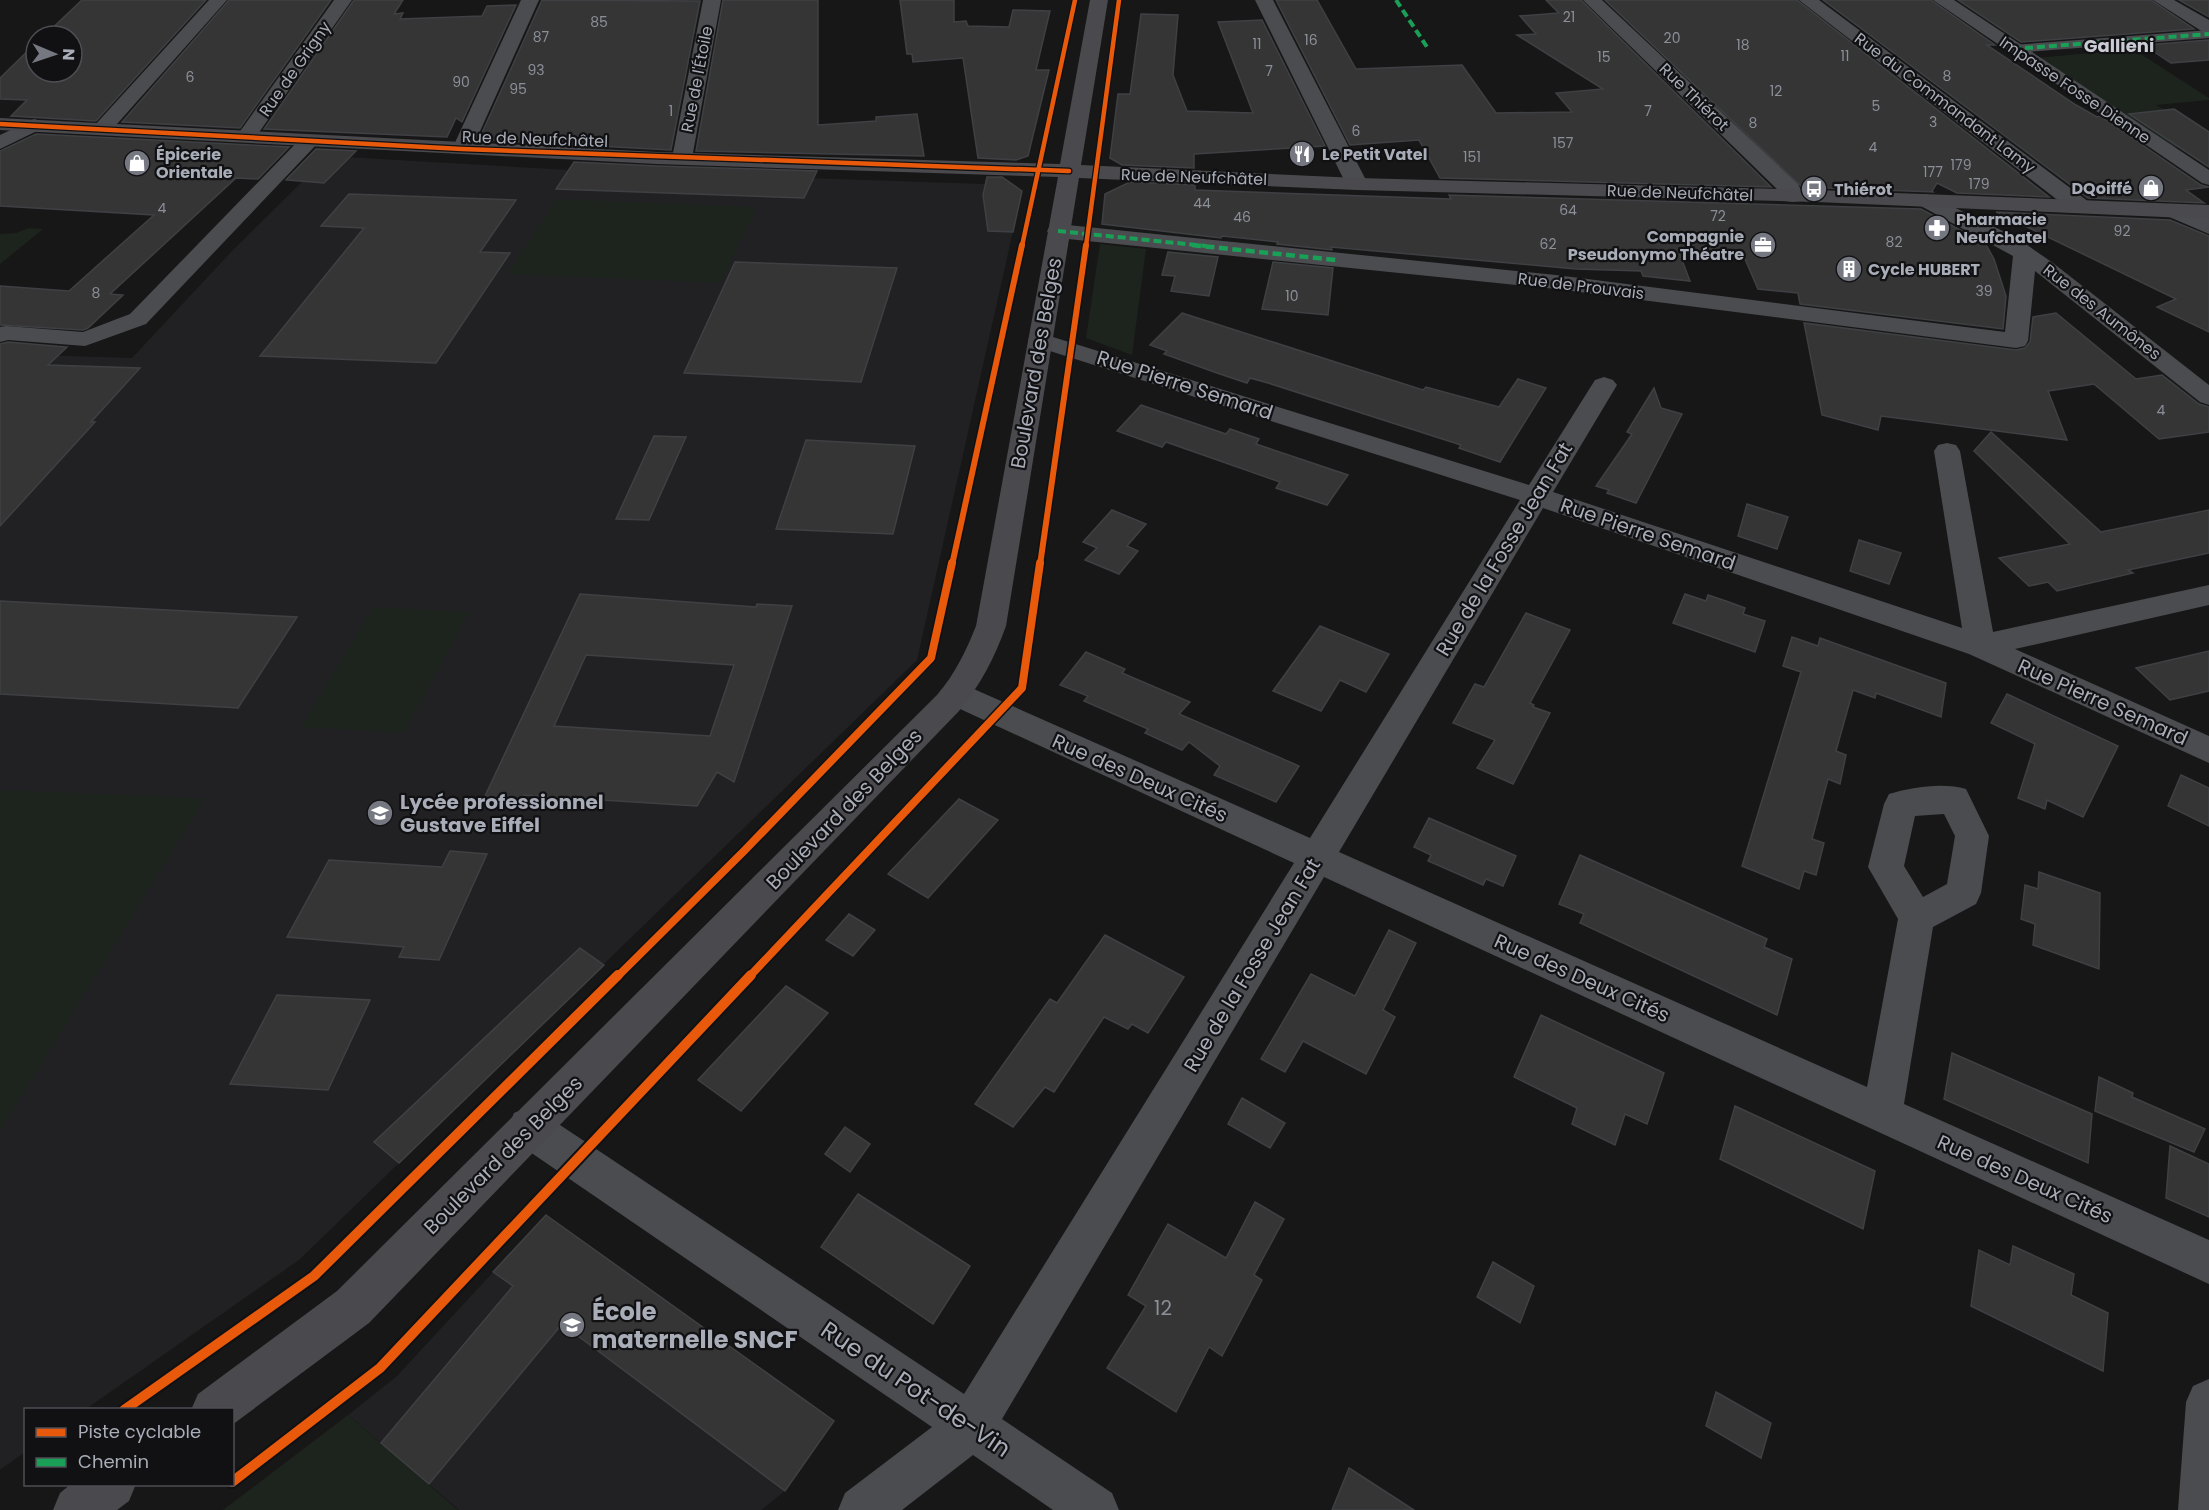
<svg xmlns="http://www.w3.org/2000/svg" width="2209" height="1510" font-family="Poppins,sans-serif">
<style>
.built{fill:#212123}
.green{fill:#1d241e}
.building{fill:#353536;stroke:#3f4043;stroke-width:1.5;fill-rule:evenodd}
.lines{fill:none;stroke-linecap:round;stroke-linejoin:round}
.pedestrian{fill:#4b4c50;fill-rule:evenodd}
.minor{fill:#4b4c50;fill-rule:evenodd}
.secondary{fill:#4a4a4e;fill-rule:evenodd}
.quiet-far1{stroke:#1a9f57;stroke-width:4;stroke-dasharray:8 4;stroke-linecap:butt}
.quiet{stroke:#1a9f57;stroke-width:4.5;stroke-dasharray:9 4.5;stroke-linecap:butt}
.cycleway-far3-casing{stroke:#111113;stroke-width:7}
.cycleway-far2-casing{stroke:#111113;stroke-width:9}
.cycleway-far1-casing{stroke:#111113;stroke-width:11}
.cycleway-casing{stroke:#111113;stroke-width:14}
.cycleway-far3{stroke:#e8590c;stroke-width:4.5}
.cycleway-far2{stroke:#e8590c;stroke-width:6}
.cycleway-far1{stroke:#e8590c;stroke-width:8}
.cycleway{stroke:#e8590c;stroke-width:10}
.labels{text-anchor:middle;dominant-baseline:central;stroke-width:4.5;stroke-linejoin:round;paint-order:stroke}
.far-number-label{font-size:14px;fill:#8b8f98}
.far-street-label{font-size:16px;fill:#a8adb8;stroke:#111113}
.far-poi-label{font-size:16px;font-weight:bold;fill:#a8adb8;stroke:#111113;text-anchor:start}
.far-neighbourhood-label{font-size:18px;font-weight:bold;fill:#c9ccd4;stroke:#111113}
.street-label{font-size:20px;fill:#a8adb8;stroke:#111113}
.poi-label{font-size:20px;font-weight:bold;fill:#a8adb8;stroke:#111113;text-anchor:start}
.near-number-label{font-size:20px;fill:#8b8f98}
.near-poi-label{font-size:24px;font-weight:bold;fill:#a8adb8;stroke:#111113;text-anchor:start}
.near-street-label{font-size:24px;fill:#a8adb8;stroke:#111113}
</style>
<rect width="100%" height="100%" fill="#171717"/>
<g class="built">
<polygon points="328,156 569,170 1013,185 1022,191 917,660 299,1260 86,1409 26,1410 25,1452 0,1470 0,354 132,358 231,252"/>
<polygon points="546,1215 834,1421 785,1491 761,1510 459,1510 348,1415 396,1377"/>
</g>
<g class="green">
<polygon points="2133,49 2209,98 2209,100 2156,105 2209,140 2209,144 2168,148 2036,58"/>
<polygon points="557,199 757,207 720,283 507,274"/>
<polygon points="29,228 43,229 0,264 0,234 16,233"/>
<polygon points="1100,244 1146,249 1132,355 1086,338"/>
<polygon points="373,607 469,612 404,733 301,727"/>
<polygon points="0,790 205,798 0,1131"/>
<polygon points="348,1415 458,1510 223,1510"/>
</g>
<g class="building">
<polygon points="82,0 206,0 96,121 11,116 27,100 0,99 0,78 36,43 36,72 72,72 72,36 44,36"/>
<polygon points="229,0 331,0 240,128 122,122"/>
<polygon points="354,0 403,0 394,14 403,13 400,19 482,16 487,6 516,5 462,122 456,118 447,137 264,129"/>
<polygon points="542,0 700,1 671,150 487,140 481,135"/>
<polygon points="723,0 818,0 818,125 876,121 876,117 917,114 924,156 696,151"/>
<polygon points="900,0 954,0 954,22 966,21 968,26 1009,27 1013,10 1050,11 1036,70 1049,70 1028,156 1016,160 978,158 963,58 913,62 912,54 907,54"/>
<polygon points="1276,0 1317,0 1356,69 1462,65 1496,113 1572,112 1556,93 1603,89 1517,35 1536,34 1520,16 1559,13 1546,0 1581,0 1771,187 1440,178 1419,140 1350,145"/>
<polygon points="1605,0 1797,0 2049,197 1957,193 1937,183 1932,191 1933,192 1802,187"/>
<polygon points="1823,0 1931,0 1995,45 1987,45 2076,105 2097,117 2100,116 2201,185 2209,187 2186,190 2204,203 2088,198"/>
<polygon points="1958,0 2151,0 2194,29 2021,42"/>
<polygon points="2179,0 2209,0 2209,17"/>
<polygon points="1141,14 1178,15 1173,75 1187,111 1253,113 1218,22 1262,20 1325,146 1194,154 1194,168 1122,165 1110,158 1118,94 1130,94"/>
<polygon points="2209,40 2209,60 2171,63 2144,45"/>
<polygon points="2174,109 2209,132 2209,167 2129,114"/>
<polygon points="36,134 289,147 258,179 236,178 110,294 123,295 88,328 83,330 0,325 0,286 69,291 154,215 0,206 0,151"/>
<polygon points="316,149 356,151 324,183 286,180"/>
<polygon points="574,162 657,166 817,171 804,198 556,189"/>
<polygon points="987,177 1002,177 1022,191 1013,232 988,231 983,195"/>
<polygon points="1130,182 1195,185 1195,190 1394,197 1451,199 1449,195 1921,209 1985,243 1994,259 2006,296 2003,329 1800,304 1798,293 1758,289 1745,259 1680,255 1690,281 1643,276 1641,271 1576,269 1331,247 1332,250 1277,244 1278,242 1222,236 1221,238 1102,224 1105,194"/>
<polygon points="349,194 516,200 480,252 510,253 436,363 260,356 364,228 321,226"/>
<polygon points="1996,212 2170,220 2209,236 2209,332 2157,307 2176,299"/>
<polygon points="1168,252 1218,257 1209,296 1171,291 1175,276 1162,275"/>
<polygon points="735,262 897,268 861,382 684,373"/>
<polygon points="1273,262 1333,268 1328,315 1262,309"/>
<polygon points="1182,313 1423,390 1426,387 1499,407 1518,379 1546,388 1500,462 1459,448 1461,445 1268,383 1250,378 1247,383 1217,373 1164,354 1167,351 1150,345"/>
<polygon points="2056,313 2136,379 2162,375 2199,404 2209,407 2209,432 2159,439 2094,384 2048,391 2067,440 1881,416 1878,430 1822,415 1804,323 2016,350 2025,348 2030,342 2033,317"/>
<polygon points="8,342 67,347 48,365 140,368 91,422 95,422 0,526 0,344"/>
<polygon points="1654,388 1661,408 1682,414 1636,503 1607,493 1609,490 1596,486 1632,434 1627,432"/>
<polygon points="1141,405 1226,434 1230,429 1259,439 1256,444 1348,475 1327,505 1276,488 1280,482 1166,442 1162,447 1117,431"/>
<polygon points="1991,432 2101,532 2209,510 2209,553 2128,570 2133,573 2057,591 2048,582 2029,586 1999,558 2070,544 1974,451"/>
<polygon points="654,436 686,437 649,520 616,519"/>
<polygon points="806,440 915,446 893,534 776,529"/>
<polygon points="1747,504 1788,517 1777,549 1738,536"/>
<polygon points="1112,510 1146,524 1127,546 1138,551 1119,574 1085,560 1097,548 1083,542"/>
<polygon points="1859,540 1901,553 1889,584 1850,571"/>
<path d="M580,594L756,607L757,604L792,606L734,782L717,772L697,806L523,795L521,798L485,796ZM586,655L734,665L710,736L554,726Z"/>
<polygon points="1685,594 1706,601 1708,595 1726,601 1745,608 1743,614 1765,621 1755,652 1673,623"/>
<polygon points="0,601 297,617 238,708 0,694"/>
<polygon points="1526,613 1570,630 1530,703 1534,705 1533,707 1550,713 1513,784 1477,768 1495,740 1453,723 1475,684 1484,687"/>
<polygon points="1320,626 1389,654 1366,692 1340,680 1321,711 1273,691"/>
<polygon points="1792,637 1818,646 1820,638 1946,683 1941,717 1876,693 1875,698 1853,690 1836,751 1846,755 1840,784 1828,779 1812,839 1824,843 1816,875 1804,871 1799,889 1742,866 1801,672 1783,666"/>
<polygon points="2209,651 2209,691 2170,700 2136,668"/>
<polygon points="1086,652 1125,669 1122,673 1190,702 1179,714 1299,766 1276,802 1214,775 1220,766 1189,742 1182,750 1145,733 1148,729 1084,701 1088,696 1060,685"/>
<polygon points="2007,694 2118,746 2083,817 2047,800 2045,809 2018,798 2035,744 1991,723"/>
<polygon points="2181,775 2209,788 2209,826 2168,806"/>
<polygon points="959,799 998,820 928,898 888,874"/>
<polygon points="1429,818 1516,856 1503,886 1486,879 1483,885 1428,861 1431,855 1414,847"/>
<polygon points="450,851 487,854 439,960 399,957 404,947 287,937 329,860 442,867"/>
<polygon points="1580,855 1767,939 1764,947 1792,959 1777,1015 1580,923 1584,914 1559,904"/>
<polygon points="2039,872 2100,893 2099,969 2033,945 2035,924 2021,919 2023,903 2025,885 2038,889"/>
<polygon points="849,914 875,930 853,956 826,940"/>
<polygon points="1389,930 1416,943 1383,1010 1395,1017 1366,1074 1303,1041 1285,1072 1261,1059 1311,974 1355,996"/>
<polygon points="1105,935 1184,977 1148,1033 1132,1024 1128,1029 1104,1017 1054,1092 1045,1087 1013,1127 975,1104 1050,999 1057,1003"/>
<polygon points="580,948 604,965 399,1163 374,1142"/>
<polygon points="786,986 828,1013 741,1111 698,1080"/>
<polygon points="277,995 370,1000 328,1090 230,1084"/>
<polygon points="1541,1015 1664,1073 1647,1124 1625,1114 1615,1145 1572,1124 1577,1108 1514,1077"/>
<polygon points="1952,1053 2092,1114 2088,1163 1944,1099"/>
<polygon points="2099,1077 2133,1093 2132,1097 2205,1129 2194,1152 2095,1111"/>
<polygon points="1242,1098 1285,1123 1270,1148 1228,1124"/>
<polygon points="1735,1106 1875,1171 1863,1229 1720,1159"/>
<polygon points="845,1127 870,1144 850,1172 825,1154"/>
<polygon points="2170,1146 2209,1164 2209,1217 2166,1198"/>
<polygon points="858,1194 970,1266 933,1324 821,1247"/>
<polygon points="1255,1202 1284,1219 1254,1275 1262,1280 1222,1356 1209,1347 1176,1412 1107,1368 1146,1306 1128,1295 1168,1224 1226,1258"/>
<polygon points="546,1215 834,1421 785,1491 562,1324 429,1484 381,1443 513,1286 493,1272"/>
<polygon points="2013,1246 2074,1274 2071,1295 2108,1313 2103,1371 1971,1306 1979,1250 2010,1265"/>
<polygon points="1493,1262 1534,1286 1520,1323 1477,1297"/>
<polygon points="1716,1392 1771,1423 1761,1458 1706,1426"/>
<polygon points="1349,1468 1414,1510 1332,1510"/>
</g>
<g class="lines">
<polygon class="pedestrian" points="2209,30 2209,38 2013,53 2006,49 2013,45"/>
<g class="minor">
<polygon points="209,0 227,0 109,133 95,133 92,129 95,125"/>
<polygon points="334,0 352,0 253,141 239,141 236,137"/>
<polygon points="521,0 539,0 472,149 469,153 455,153 452,149"/>
<polygon points="703,0 721,0 692,158 689,162 682,164 675,162 672,158"/>
<polygon points="1255,0 1273,0 1368,184 1364,188 1357,190 1350,188 1346,184"/>
<polygon points="1583,0 1602,0 1798,184 1804,196 1801,201 1793,202 1785,201 1780,192"/>
<polygon points="1799,0 1819,0 2089,202 2092,207 2089,212 2081,213 2073,212"/>
<polygon points="1933,0 1954,0 2209,170 2209,185 2202,183"/>
<polygon points="2153,0 2174,0 2209,20 2209,33 2203,32"/>
<polygon points="34,119 41,121 44,125 41,129 0,149 0,135"/>
<polygon points="309,135 316,137 319,141 316,145 146,324 85,346 8,340 0,342 0,327 6,326 83,332 130,314 302,137"/>
<polygon points="1927,194 2017,238 2053,263 2209,385 2209,405 2200,402 2035,271 2028,341 2025,346 2016,348 1556,289 1058,238 1050,236 1047,231 1050,226 1058,224 1556,275 2005,332 2013,256 1919,205 1916,200 1919,195"/>
<polygon points="2175,204 2209,219 2209,234 2167,216 2164,211 2167,206"/>
<path d="M1040,333L1529,485L1595,380L1604,377L1613,380L1617,385L1553,492L1962,628L1934,451L1938,445L1947,443L1956,445L1960,451L1993,632L2209,585V605L2015,649L2209,736V763L1969,654L1543,508L1339,852L1867,1087L1898,919L1868,867L1884,804L1889,794C1911,787 1944,782 1966,789L1989,836L1981,893L1976,904L1933,927L1904,1104L2209,1240V1284L1324,877L1002,1419L1112,1493L1119,1510H1053L973,1455L902,1510H838L845,1493L932,1427L514,1141L508,1127L514,1113L528,1107L542,1113L964,1394L1294,863L945,702L940,694L945,686L956,682L967,686L1310,838L1520,500L1031,345L1028,340L1031,335ZM1944,814L1955,836L1947,884L1923,897L1904,866L1915,816Z"/>
<polygon points="2209,1379 2209,1510 2178,1510 2186,1402 2193,1386"/>
</g>
<g class="secondary">
<path d="M1090,0H1108L1081,165L1357,178L1817,190L2209,205V219L1817,202L1357,190L1079,178L1006,626C995,657 980,686 959,711L369,1323L232,1425V1410H191L198,1394L337,1291L937,695C955,674 966,651 976,626L1058,177L657,164L0,130V118L657,152L1060,164Z"/>
<polygon points="71,1484 136,1484 129,1501 117,1510 53,1510 60,1493"/>
</g>
<g class="quiet-far1">
<polyline points="1396,0 1429,50"/>
<polyline points="2013,49 2209,34"/>
<polyline points="1058,231 1206,246"/>
</g>
<polyline class="quiet" points="1192,245 1336,260"/>
<g class="cycleway-far3-casing">
<g id="cycleway-far3">
<polyline points="0,124 462,149 1069,171"/>
<polyline points="1022,246 1075,0"/>
<polyline points="1086,246 1119,0"/>
</g>
</g>
<g class="cycleway-far2-casing">
<g id="cycleway-far2">
<polyline points="952,565 1022,245"/>
<polyline points="1040,565 1086,245"/>
</g>
</g>
<g class="cycleway-far1-casing">
<g id="cycleway-far1">
<polyline points="617,977 744,851 931,658 952,563"/>
<polyline points="749,977 1022,688 1040,563"/>
</g>
</g>
<g class="cycleway-casing">
<g id="cycleway">
<polyline points="124,1410 314,1276 618,975"/>
<polyline points="232,1482 380,1368 751,975"/>
</g>
</g>
<use href="#cycleway-far3" class="cycleway-far3"/>
<use href="#cycleway-far2" class="cycleway-far2"/>
<use href="#cycleway-far1" class="cycleway-far1"/>
<use href="#cycleway" class="cycleway"/>
</g>
<defs>
<g id="restaurant-disc" transform="scale(1.35)"><circle r="9.5" fill="#757880" stroke="#111113"/><path d="M-5-6h1v4h1v-4h1v4h1v-4h1v5L-1.5 .5V6h-2V.5L-5-1ZM5-6V6H3V1.5H1.5Q1.5-4 5-6Z" fill="#fff"/></g>
<g id="shop-disc" transform="scale(1.35)"><circle r="9.5" fill="#757880" stroke="#111113"/><path d="M-5-2.5h2.3a2.7 3.5 0 0 1 5.4 0H5L5.5 6h-11ZM-1.5-2.5h3a1.5 2.3 0 0 0-3 0Z" fill="#fff"/></g>
<g id="bus-disc" transform="scale(1.35)"><circle r="9.5" fill="#757880" stroke="#111113"/><path d="M-5-6H5V4H4V6H2V4H-2V6H-4V4H-5ZM-3.5-4V0h7V-4ZM-3.5 1.2v1.5H-2V1.2ZM2 1.2v1.5H3.5V1.2Z" fill="#fff"/></g>
<g id="pharmacy-disc" transform="scale(1.35)"><circle r="9.5" fill="#757880" stroke="#111113"/><path d="M-2-6h4v4h4v4h-4v4h-4v-4h-4v-4h4Z" fill="#fff"/></g>
<g id="office-disc" transform="scale(1.35)"><circle r="9.5" fill="#757880" stroke="#111113"/><path d="M-6-3h4V-5.5h4V-3h4V5H-6ZM-1-4.5V-3h2v-1.5ZM-6 0V1H6V0Z" fill="#fff"/></g>
<g id="building-disc" transform="scale(1.35)"><circle r="9.5" fill="#757880" stroke="#111113"/><path d="M-4-6H4V6H1V3H-1V6H-4ZM-2.5-4.3h1.7v1.8h-1.7ZM.8-4.3h1.7v1.8H.8ZM-2.5-1h1.7V.8h-1.7ZM.8-1h1.7V.8H.8Z" fill="#fff"/></g>
<g id="school-disc" transform="scale(1.35)"><circle r="9.5" fill="#757880" stroke="#111113"/><path d="M0-5L7-2L0 1L-7-2ZM-4 1L0 2.5L4 1V4Q0 6-4 4Z" fill="#fff"/></g>
</defs>
<g fill-rule="evenodd">
<use href="#restaurant-disc" x="1302" y="154"/>
<use href="#shop-disc" x="137" y="163"/>
<use href="#shop-disc" x="2151" y="188"/>
<use href="#bus-disc" x="1814" y="189"/>
<use href="#pharmacy-disc" x="1937" y="228"/>
<use href="#office-disc" x="1763" y="245"/>
<use href="#building-disc" x="1849" y="269"/>
<use href="#school-disc" x="380" y="813"/>
<use href="#school-disc" x="572" y="1325"/>
</g>
<g class="labels">
<g class="far-number-label">
<text x="1569" y="17">21</text>
<text x="599" y="22">85</text>
<text x="541" y="37">87</text>
<text x="1672" y="38">20</text>
<text x="1311" y="40">16</text>
<text x="1257" y="44">11</text>
<text x="1743" y="45">18</text>
<text x="1845" y="56">11</text>
<text x="1604" y="57">15</text>
<text x="536" y="70">93</text>
<text x="1269" y="71">7</text>
<text x="1947" y="76">8</text>
<text x="190" y="77">6</text>
<text x="461" y="82">90</text>
<text x="518" y="89">95</text>
<text x="1776" y="91">12</text>
<text x="1876" y="106">5</text>
<text x="671" y="111">1</text>
<text x="1648" y="111">7</text>
<text x="1933" y="122">3</text>
<text x="1753" y="123">8</text>
<text x="1356" y="131">6</text>
<text x="1563" y="143">157</text>
<text x="1873" y="147">4</text>
<text x="1472" y="157">151</text>
<text x="1961" y="165">179</text>
<text x="1933" y="172">177</text>
<text x="1979" y="184">179</text>
<text x="1202" y="203">44</text>
<text x="162" y="208">4</text>
<text x="1568" y="210">64</text>
<text x="1718" y="216">72</text>
<text x="1242" y="217">46</text>
<text x="2122" y="231">92</text>
<text x="1894" y="242">82</text>
<text x="1548" y="244">62</text>
<text x="1984" y="291">39</text>
<text x="96" y="293">8</text>
<text x="1292" y="296">10</text>
<text x="2161" y="410">4</text>
</g>
<g class="far-street-label">
<text transform="translate(295 69) rotate(-55)">Rue de Grigny</text>
<text transform="translate(697 79) rotate(-79)">Rue de l'Étoile</text>
<text transform="translate(2075 90) rotate(34)">Impasse Fosse Dienne</text>
<text transform="translate(1694 97) rotate(44)">Rue Thiérot</text>
<text transform="translate(1945 103) rotate(37)">Rue du Commandant Lamy</text>
<text transform="translate(535 139) rotate(2)">Rue de Neufchâtel</text>
<text transform="translate(1194 177) rotate(2)">Rue de Neufchâtel</text>
<text transform="translate(1680 193) rotate(2)">Rue de Neufchâtel</text>
<text transform="translate(1581 286) rotate(7)">Rue de Prouvais</text>
<text transform="translate(2102 312) rotate(38)">Rue des Aumônes</text>
</g>
<g class="far-poi-label">
<text x="156" y="154">Épicerie<tspan x="156" dy="18">Orientale</tspan></text>
<text x="1322" y="154">Le Petit Vatel</text>
<text x="2132" y="188" text-anchor="end">DQoiffé</text>
<text x="1834" y="189">Thiérot</text>
<text x="1956" y="219">Pharmacie<tspan x="1956" dy="18">Neufchatel</tspan></text>
<text x="1744" y="236" text-anchor="end">Compagnie<tspan x="1744" dy="18">Pseudonymo Théatre</tspan></text>
<text x="1868" y="269">Cycle HUBERT</text>
</g>
<g class="far-neighbourhood-label">
<text x="2119" y="45">Gallieni</text>
</g>
<g class="street-label">
<text transform="translate(1036 363) rotate(-80)">Boulevard des Belges</text>
<text transform="translate(1185 385) rotate(18)">Rue Pierre Semard</text>
<text transform="translate(1648 534) rotate(19)">Rue Pierre Semard</text>
<text transform="translate(1504 549) rotate(-59)">Rue de la Fosse Jean Fat</text>
<text transform="translate(2103 702) rotate(24)">Rue Pierre Semard</text>
<text transform="translate(1140 778) rotate(24)">Rue des Deux Cités</text>
<text transform="translate(844 809) rotate(-46)">Boulevard des Belges</text>
<text transform="translate(1252 965) rotate(-59)">Rue de la Fosse Jean Fat</text>
<text transform="translate(1582 978) rotate(24)">Rue des Deux Cités</text>
<text transform="translate(503 1155) rotate(-45)">Boulevard des Belges</text>
<text transform="translate(2025 1179) rotate(24)">Rue des Deux Cités</text>
</g>
<g class="poi-label">
<text x="400" y="802">Lycée professionnel<tspan x="400" dy="23">Gustave Eiffel</tspan></text>
</g>
<g class="near-number-label">
<text x="1163" y="1308">12</text>
</g>
<g class="near-poi-label">
<text x="592" y="1311">École<tspan x="592" dy="28">maternelle SNCF</tspan></text>
</g>
<g class="near-street-label">
<text transform="translate(916 1389) rotate(34)">Rue du Pot-de-Vin</text>
</g>
</g>
<rect x="24" y="1408" width="210" height="78" fill="#111113" stroke="#4d4f55" stroke-width="1.5"/>
<rect x="36" y="1428" width="30" height="9" fill="#e8590c" stroke="#4d4f55" stroke-width="1.5"/>
<text x="78" y="1438" font-size="18" fill="#a8adb8">Piste cyclable</text>
<rect x="36" y="1458" width="30" height="9" fill="#1a9f57" stroke="#4d4f55" stroke-width="1.5"/>
<text x="78" y="1468" font-size="18" fill="#a8adb8">Chemin</text>
<g transform="translate(54 54) rotate(92)"><circle r="28" fill="#111113" stroke="#4d4f55" stroke-width="1.5"/>
<path d="M0-4.5L10 22L0 15L-10 22Z" fill="#757880"/>
<text y="-9" font-size="16" font-weight="bold" text-anchor="middle" fill="#a8adb8">N</text>
</g>
</svg>
